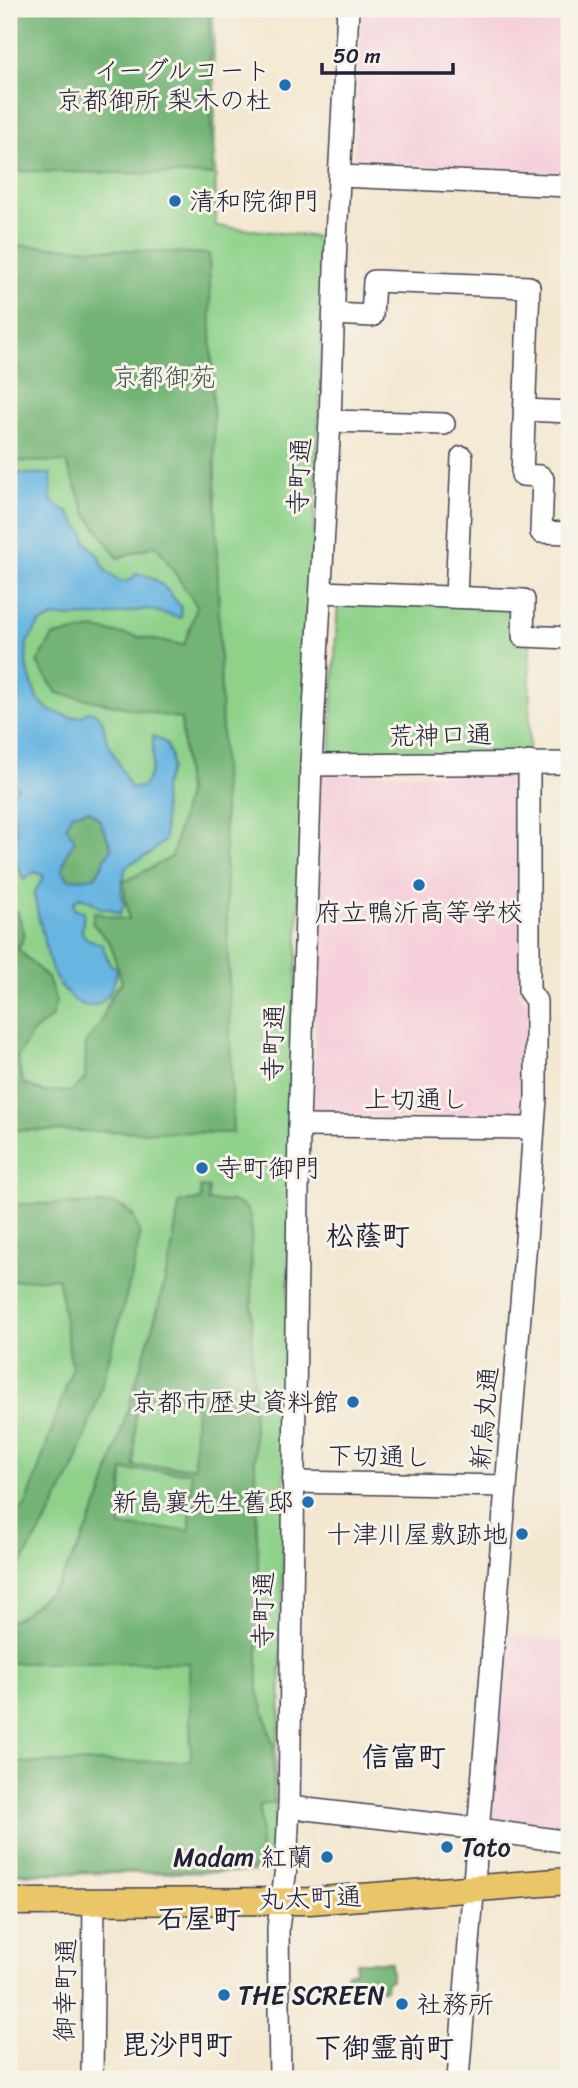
<svg xmlns="http://www.w3.org/2000/svg" width="578" height="2088" font-family="Sriracha,'Klee One',sans-serif">
<style>
.built{fill:#f5cfda}
.green{fill:#8ed28a;stroke:#587a62;stroke-width:2}
.forest{fill:#72b476;stroke:#4a6b58;stroke-width:2;fill-rule:evenodd}
.water{fill:#68b5e1;stroke:#456c8e;stroke-width:2;fill-rule:evenodd}
.lines{fill:none;stroke-linecap:round;stroke-linejoin:round}
.minor-casing{stroke:#414051;stroke-width:24}
.major-casing{stroke:#414051;stroke-width:29}
.minor{stroke:#fff;stroke-width:21}
.major{stroke:#ebc669;stroke-width:26}
.poi-dot{fill:#1f6fb2;stroke:#f7f3e8;stroke-width:2.5}
.labels{text-anchor:middle;dominant-baseline:central;stroke-width:6;stroke-linejoin:round;paint-order:stroke}
.poi-label{font-size:26px;fill:#22223b;stroke:#f7f3e8;text-anchor:end}
.park-label{font-size:26px;fill:#425753;stroke:#f7f3e8}
.street-label{font-size:26px;fill:#22223b;stroke:#f7f3e8}
.neighbourhood-label{font-size:28px;font-weight:bold;fill:#22223b;stroke:#f7f3e8}
</style>
<rect width="100%" height="100%" fill="#f7f3e8"/>
<filter id="ink" filterUnits="userSpaceOnUse"><feTurbulence type="fractalNoise" baseFrequency=".0143" numOctaves="2"/><feDisplacementMap in="SourceGraphic" scale="14" xChannelSelector="R" yChannelSelector="G"/><feConvolveMatrix kernelMatrix="1 2 1 2 8 2 1 2 1" color-interpolation-filters="sRGB"/></filter>
<filter id="wash" filterUnits="userSpaceOnUse"><feTurbulence type="fractalNoise" baseFrequency=".00686" numOctaves="4" result="noise"/><feDisplacementMap in="SourceGraphic" scale="28" xChannelSelector="R" yChannelSelector="G"/><feGaussianBlur stdDeviation="1.57" result="paint"/><feColorMatrix in="noise" values="0 0 0 0 0 0 0 0 0 0 0 0 0 0 0 0 0 1.4 0 .05"/><feComposite in="paint" operator="in"/></filter>
<g filter="url(#wash)">
<rect width="100%" height="100%" fill="#f3e7d0"/>
<g class="built">
<polygon points="362,9 569,9 569,173 354,162"/>
<polygon points="321,773 522,775 519,994 530,1004 529,1119 313,1116"/>
<polygon points="503,1634 569,1642 569,1834 487,1825"/>
</g>
<g class="green">
<polygon points="9,9 213,9 216,226 326,238 292,1086 280,1725 276,1746 275,1836 271,1857 259,1872 9,1874"/>
<polygon points="338,598 516,605 515,643 530,643 529,758 330,754"/>
<polygon points="569,1748 569,1831 560,1830"/>
</g>
<g class="forest">
<polygon points="12,9 209,9 212,175 13,171"/>
<polygon points="9,245 209,254 233,1133 9,1130 9,910 17,911 25,935 18,949 48,978 56,1001 52,1017 31,1034 17,1058 23,1083 43,1092 72,1091 85,1079 86,1042 100,1024 112,994 122,982 110,943 92,923 94,912 107,916 129,920 123,882 172,857 187,793 181,719 57,693 37,663 53,636 94,629 184,645 197,606 156,545 118,558 86,513 66,462 9,461"/>
<path d="M89,810L99,819L112,848C104,858 102,868 94,878L69,880L62,870L67,853L75,840L66,827L71,814Z"/>
<path d="M200,1187L209,1188L208,1201C226,1201 248,1198 251,1221L253,1399L258,1566V1690L273,1744V1803L260,1805L261,1859L251,1871L9,1873V1763L191,1761L189,1663H9V1622L22,1615L57,1586L82,1541L102,1495L157,1312L171,1255L179,1205L180,1202L201,1200ZM136,1395L196,1397L194,1467L134,1466ZM123,1470L191,1472L190,1530L120,1527Z"/>
<polygon points="9,1204 116,1204 126,1209 133,1215 140,1235 132,1275 99,1395 76,1463 49,1517 21,1564 9,1576 9,1525 27,1503 72,1369 58,1278 9,1281"/>
<polygon points="356,1962 391,1962 391,1980 386,1981 385,1989 362,1989 361,1996 352,1995 351,1992 346,1991 346,1973 355,1971"/>
</g>
<path class="water" d="M9,466L22,474H51V501L70,514L84,534L86,542L99,556L107,572L121,582L131,580L136,574C157,574 169,592 181,607V618L147,609L105,616L54,617L39,624L27,643L26,664L36,696L48,710L70,717L82,716L89,711L97,714L102,720L107,741L131,788L142,787C157,769 152,757 153,736L166,743L171,756V768L163,788L165,840L150,854L126,866L121,891L124,904L120,914L110,909H101L92,902L80,897L73,903L75,910L84,911L82,932L86,938L102,945L110,964L117,969C115,983 109,1000 95,1005C78,1011 61,988 54,975C50,967 48,956 46,948C42,930 37,912 34,894L44,876L35,872L24,880L10,852L16,833L9,796L18,787L9,781V711L14,707L19,695L12,672L13,655L9,635ZM89,810L99,819L112,848C104,858 102,868 95,877L69,880L62,870L67,853L75,840L66,827L71,814Z"/>
</g>
<g filter="url(#ink)">
<g class="lines">
<g class="minor-casing">
<g id="minor">
<polyline points="340,176 569,186"/>
<polyline points="334,314 372,316 374,281 529,287 522,475 540,476 543,479 541,532 569,533"/>
<polyline points="525,410 569,412"/>
<polyline points="330,421 444,424"/>
<polyline points="321,592 524,600 523,636 569,638"/>
<polyline points="456,597 462,457"/>
<polyline points="311,765 569,763"/>
<polyline points="299,1126 533,1128"/>
<polyline points="293,1482 506,1486"/>
<polyline points="289,1807 479,1829 569,1842"/>
<polyline points="92,2079 94,1901"/>
<polyline points="280,2079 278,1928 286,1868 289,1807 299,1126 311,765 330,421 336,238 348,9"/>
<polyline points="458,2079 525,1254 536,1098 536,1001 529,991 529,762"/>
</g>
</g>
<g class="major-casing">
<polyline id="major" points="9,1902 309,1901 569,1881"/>
</g>
<use href="#minor" class="minor"/>
<use href="#major" class="major"/>
</g>
</g>
<g class="poi-dot">
<circle cx="285" cy="85" r="7"/>
<circle cx="175" cy="201" r="7"/>
<circle cx="419" cy="885" r="7"/>
<circle cx="202" cy="1168" r="7"/>
<circle cx="353" cy="1402" r="7"/>
<circle cx="308" cy="1502" r="7"/>
<circle cx="522" cy="1534" r="7"/>
<circle cx="447" cy="1847" r="7"/>
<circle cx="327" cy="1857" r="7"/>
<circle cx="224" cy="1995" r="7"/>
<circle cx="402" cy="2004" r="7"/>
</g>
<g class="labels">
<g class="poi-label">
<text x="271" y="70">イーグルコート<tspan x="271" dy="30">京都御所 梨木の杜</tspan></text>
<text x="189" y="201" text-anchor="start">清和院御門</text>
<text x="419" y="912" text-anchor="middle">府立鴨沂高等学校</text>
<text x="216" y="1168" text-anchor="start">寺町御門</text>
<text x="339" y="1402">京都市歴史資料館</text>
<text x="294" y="1502">新島襄先生舊邸</text>
<text x="508" y="1534">十津川屋敷跡地</text>
<text x="461" y="1847" text-anchor="start">Tato</text>
<text x="313" y="1857">Madam 紅蘭</text>
<text x="238" y="1995" text-anchor="start">THE SCREEN</text>
<text x="416" y="2004" text-anchor="start">社務所</text>
</g>
<g class="park-label">
<text x="164" y="377">京都御苑</text>
</g>
<g class="street-label">
<text transform="translate(299 476) rotate(-87)">寺町通</text>
<text transform="translate(440 735) rotate(-1)">荒神口通</text>
<text transform="translate(273 1043) rotate(-88)">寺町通</text>
<text x="416" y="1099">上切通し</text>
<text transform="translate(484 1418) rotate(-85)">新烏丸通</text>
<text transform="translate(379 1456) rotate(1)">下切通し</text>
<text transform="translate(263 1610) rotate(-89)">寺町通</text>
<text transform="translate(310 1898) rotate(-2)">丸太町通</text>
<text transform="translate(65 1990) rotate(-89)">御幸町通</text>
</g>
<g class="neighbourhood-label">
<text x="368" y="1235">松蔭町</text>
<text x="404" y="1756">信富町</text>
<text x="199" y="1918">石屋町</text>
<text x="177" y="2044">毘沙門町</text>
<text x="384" y="2047">下御霊前町</text>
</g>
</g>
<rect width="578" height="2088" fill="none" stroke="#f7f3e8" stroke-width="35"/>
<path d="M322 63v10h131v-10" fill="none" stroke="#22223b" stroke-width="3.5"/>
<text x="333" y="63" font-size="21" fill="#22223b" stroke="#f7f3e8" stroke-width="5" paint-order="stroke">50 m</text>
</svg>
